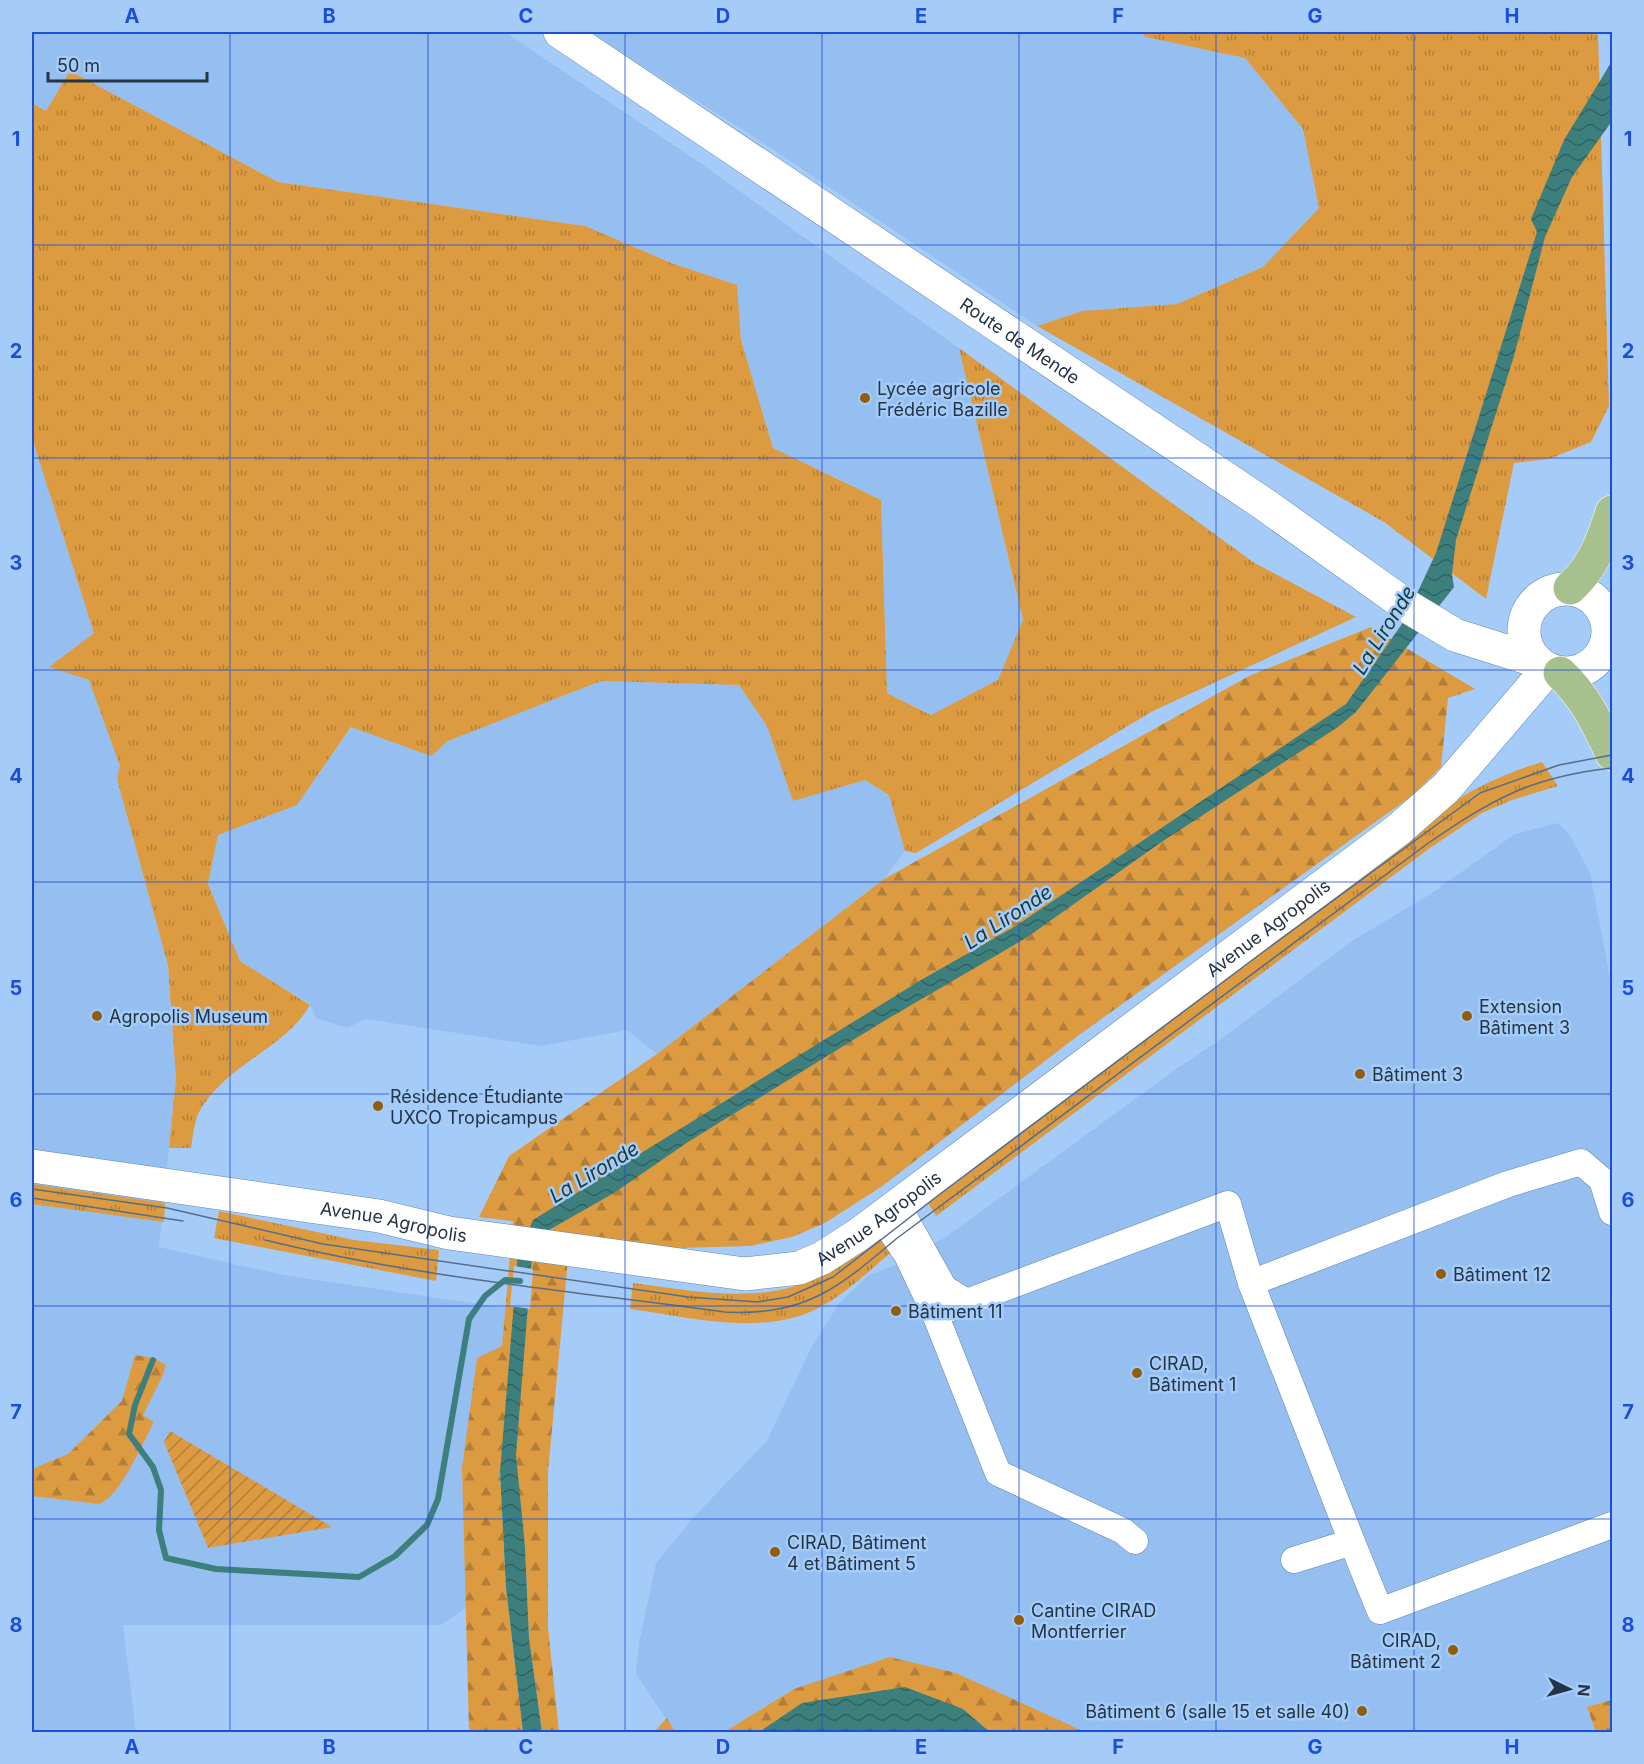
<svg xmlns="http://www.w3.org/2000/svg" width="1644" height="1764" font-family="Inter,sans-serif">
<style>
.built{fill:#94bff0}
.grass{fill:url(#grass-tufts)}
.forest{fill:url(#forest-firs)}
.garden{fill:url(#garden-furrows)}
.water{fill:url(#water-waves)}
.pier{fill:#a5ccf8}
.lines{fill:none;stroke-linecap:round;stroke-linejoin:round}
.stream{stroke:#3d7f7c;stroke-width:6}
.street-casing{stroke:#6085ad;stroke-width:27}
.secondary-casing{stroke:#6085ad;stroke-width:34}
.primary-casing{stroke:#fff;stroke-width:34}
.street{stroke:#fff;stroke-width:26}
.secondary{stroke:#fff;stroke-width:33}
.primary{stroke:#a7c18e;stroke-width:33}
.tram{stroke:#556d88;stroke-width:1.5}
.grid{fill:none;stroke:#1d4ed8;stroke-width:1.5;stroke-opacity:0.55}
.poi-dot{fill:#8f5d0c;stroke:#a5ccf8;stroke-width:2}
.labels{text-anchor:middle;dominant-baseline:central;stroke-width:5;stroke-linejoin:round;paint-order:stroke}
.street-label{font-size:18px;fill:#253445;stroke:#a5ccf8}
.poi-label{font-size:18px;fill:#253445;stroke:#a5ccf8;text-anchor:start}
.water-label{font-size:20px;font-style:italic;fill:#173a38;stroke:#a5ccf8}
.neatline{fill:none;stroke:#1d4ed8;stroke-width:2}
.grid-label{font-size:20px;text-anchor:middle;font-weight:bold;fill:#1d4ed8}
</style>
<defs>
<pattern id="grass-tufts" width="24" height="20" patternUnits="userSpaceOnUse" patternTransform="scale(1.5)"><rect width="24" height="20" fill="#dd9b41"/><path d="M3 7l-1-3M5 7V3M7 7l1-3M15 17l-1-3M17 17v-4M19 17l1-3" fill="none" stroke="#b37f38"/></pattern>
<pattern id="forest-firs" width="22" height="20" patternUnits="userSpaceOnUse" patternTransform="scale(1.5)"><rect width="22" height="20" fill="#dd9b41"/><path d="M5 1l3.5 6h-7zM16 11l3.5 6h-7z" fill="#b37f38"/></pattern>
<pattern id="garden-furrows" width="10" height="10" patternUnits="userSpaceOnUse" patternTransform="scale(1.5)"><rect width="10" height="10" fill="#dd9b41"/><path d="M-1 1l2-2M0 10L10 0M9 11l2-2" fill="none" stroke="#b37f38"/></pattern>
<pattern id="water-waves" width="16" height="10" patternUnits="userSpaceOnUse" patternTransform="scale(1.5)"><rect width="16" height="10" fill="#3d7f7c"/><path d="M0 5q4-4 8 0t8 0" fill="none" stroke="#306362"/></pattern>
</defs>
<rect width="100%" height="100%" fill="#a5ccf8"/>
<g class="built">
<polygon points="32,32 505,32 703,165 959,348 1023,621 999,680 932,715 887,693 881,500 773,448 741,340 737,285 674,264 585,226 278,182 70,71 46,111 32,103"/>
<polygon points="588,32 1140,32 1146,37 1245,58 1303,129 1319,208 1263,267 1177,304 1082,311 1037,326 751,135"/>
<polygon points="32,438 94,633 49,667 89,680 121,766 117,779 168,965 176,1078 159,1247 283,1275 505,1308 502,1347 462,1468 466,1608 441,1625 123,1625 136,1732 32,1732"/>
<polygon points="601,681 739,685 767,726 793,800 865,780 889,795 905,851 884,879 657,1054 627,1030 541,1046 366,1019 347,1028 316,1018 310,1004 240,961 208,884 218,835 297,805 352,727 431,756 448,741"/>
<polygon points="1558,823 1569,834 1590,873 1612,988 1612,1732 1015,1732 969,1701 794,1689 724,1732 675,1732 636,1674 639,1643 656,1563 693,1518 767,1441 811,1348 840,1302 869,1275 893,1266 946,1237 1179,1067 1221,1039 1352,941 1432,893 1515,834"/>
</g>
<g class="grass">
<polygon points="1140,32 1598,32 1609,406 1591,442 1549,459 1514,463 1486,599 1384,522 1037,326 1082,311 1177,304 1263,267 1319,208 1303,129 1245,58 1146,37"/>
<path d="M70,71L278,182L585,226L674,264L737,285L741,340L773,448L881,500L887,693L931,715L998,680L1023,620L959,348L1253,562L1356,617L1153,711L916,853L905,851L889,795L865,780L793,801L767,726L739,685L601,681L448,741L431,756L351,727L297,805L218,835L208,884L240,961L310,1005C285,1049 227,1063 199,1112C194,1122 193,1137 191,1148H169L176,1078L168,965L117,779L120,766L89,680L49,667L94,633L32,438V103L46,111Z"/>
<path d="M1542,762L1558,786L1512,800L1482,813L1430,848L936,1216L923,1195L1415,827C1461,796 1489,778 1542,762Z"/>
<polygon points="32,1184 165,1203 164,1222 32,1204"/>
<polygon points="219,1211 354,1240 439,1250 436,1281 214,1238"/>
<path d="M881,1231L894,1250C865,1274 833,1307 796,1317C743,1332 683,1316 630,1309L633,1283C699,1291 769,1308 830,1270C847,1258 864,1244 881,1231Z"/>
</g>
<g class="forest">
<polygon points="1371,627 1475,689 1448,698 1441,767 1413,795 1075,1038 881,1187 825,1223 792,1237 750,1246 679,1248 570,1238 548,1472 548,1627 559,1732 542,1732 529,1638 525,1547 516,1473 500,1472 506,1588 523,1732 469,1732 462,1468 477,1358 502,1346 513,1221 479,1217 509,1156 657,1054 884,879 1251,675"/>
<path d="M135,1355L154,1358L166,1365L162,1377L143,1415L154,1422C142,1443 121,1496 99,1504L32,1496V1469L68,1454L122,1401Z"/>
<polygon points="890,1657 956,1673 1085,1732 990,1732 963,1709 773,1732 724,1732 794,1689"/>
<polygon points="1612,1700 1612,1732 1596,1732 1587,1707"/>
<polygon points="667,1718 675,1732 654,1732"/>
</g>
<polygon class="garden" points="170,1431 332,1527 208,1548 164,1442"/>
<g class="water">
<polygon points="1612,61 1612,121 1572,177 1545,237 1514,356 1456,540 1452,574 1454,587 1356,712 1338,727 1160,843 1026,938 884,1021 688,1142 614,1193 549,1230 532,1255 516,1455 525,1547 529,1638 542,1732 523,1732 506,1588 500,1472 518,1253 533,1220 921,980 1014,927 1346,704 1404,621 1436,553 1537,232 1531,219 1564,140"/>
<polygon points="905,1687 963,1709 990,1732 759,1732 802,1703"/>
</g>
<polygon class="pier" points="514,1266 533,1269 530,1309 510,1306"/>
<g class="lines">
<polyline class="stream" points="153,1360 135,1405 129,1434 153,1467 161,1490 159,1530 166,1558 216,1569 359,1577 395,1556 427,1525 438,1499 469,1319 485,1296 505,1280 520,1281"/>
<g class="street-casing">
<g id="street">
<polyline points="897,1204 944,1288 965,1301"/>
<polyline points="881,1217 907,1255 935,1314 998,1473 1123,1531 1135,1541"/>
<polyline points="1251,1283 1508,1184 1581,1162 1602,1180 1612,1212"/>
<polyline points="935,1314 1228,1204 1251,1283 1352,1542 1294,1560"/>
<polyline points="1352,1542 1380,1611 1612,1525"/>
</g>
</g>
<g class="secondary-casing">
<g id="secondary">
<path id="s1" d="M560,32L1264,504L1410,608L1455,635L1537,661"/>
<circle cx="1566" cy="631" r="42"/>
<path id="s2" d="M32,1166L379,1216L449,1233L745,1274L799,1268L822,1258L858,1235L1398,830L1446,788L1548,669"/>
</g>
</g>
<g class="primary-casing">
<g id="primary">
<path d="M1570,588C1594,566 1602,542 1612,512"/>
<path d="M1560,673C1587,699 1596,721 1612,754"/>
</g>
</g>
<use href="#street" class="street"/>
<use href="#secondary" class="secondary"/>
<use href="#primary" class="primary"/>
<g class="tram">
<polyline points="32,1189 167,1208 323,1244 688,1297 758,1302 788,1297 833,1277 940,1194 1267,949 1480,793 1559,765 1612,755"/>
<polyline points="32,1198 183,1221"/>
<path d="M265,1240C415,1277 571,1291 724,1312C805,1316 837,1289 896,1239L1427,844C1493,799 1530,777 1612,768"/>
</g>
</g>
<path class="grid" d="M230,32V1732M428,32V1732M625,32V1732M822,32V1732M1019,32V1732M1216,32V1732M1414,32V1732M32,245H1612M32,458H1612M32,670H1612M32,882H1612M32,1094H1612M32,1306H1612M32,1519H1612"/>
<g class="poi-dot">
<circle cx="865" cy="398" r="6"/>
<circle cx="97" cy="1016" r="6"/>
<circle cx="1467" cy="1016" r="6"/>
<circle cx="1360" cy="1074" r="6"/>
<circle cx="378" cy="1106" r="6"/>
<circle cx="1441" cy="1274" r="6"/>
<circle cx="896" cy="1311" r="6"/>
<circle cx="1137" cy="1373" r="6"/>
<circle cx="775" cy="1552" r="6"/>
<circle cx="1019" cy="1620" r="6"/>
<circle cx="1453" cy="1650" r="6"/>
<circle cx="1362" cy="1711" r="6"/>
</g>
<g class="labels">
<g class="street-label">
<text stroke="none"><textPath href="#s1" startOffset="554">Route de Mende</textPath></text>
<text stroke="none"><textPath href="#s2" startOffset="1356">Avenue Agropolis</textPath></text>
<text stroke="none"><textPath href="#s2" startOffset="870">Avenue Agropolis</textPath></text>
<text stroke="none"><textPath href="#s2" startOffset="366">Avenue Agropolis</textPath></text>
</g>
<g class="poi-label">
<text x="877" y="388">Lycée agricole<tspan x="877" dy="21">Frédéric Bazille</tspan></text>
<text x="1479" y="1006">Extension<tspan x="1479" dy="21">Bâtiment 3</tspan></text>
<text x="109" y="1016">Agropolis Museum</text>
<text x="1372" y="1074">Bâtiment 3</text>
<text x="390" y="1096">Résidence Étudiante<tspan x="390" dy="21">UXCO Tropicampus</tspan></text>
<text x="1453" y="1274">Bâtiment 12</text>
<text x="908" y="1311">Bâtiment 11</text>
<text x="1149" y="1363">CIRAD,<tspan x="1149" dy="21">Bâtiment 1</tspan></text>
<text x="787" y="1542">CIRAD, Bâtiment<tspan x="787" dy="21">4 et Bâtiment 5</tspan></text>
<text x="1031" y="1610">Cantine CIRAD<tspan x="1031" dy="21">Montferrier</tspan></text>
<text x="1441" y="1640" text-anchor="end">CIRAD,<tspan x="1441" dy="21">Bâtiment 2</tspan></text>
<text x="1350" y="1711" text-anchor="end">Bâtiment 6 (salle 15 et salle 40)</text>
</g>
<g class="water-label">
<text transform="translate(1384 630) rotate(-58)">La Lironde</text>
<text transform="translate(1008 917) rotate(-33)">La Lironde</text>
<text transform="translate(594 1172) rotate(-31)">La Lironde</text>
</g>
</g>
<rect width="1644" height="1764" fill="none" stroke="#a5ccf8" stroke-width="66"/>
<g transform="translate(1569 1689) rotate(95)" stroke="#a5ccf8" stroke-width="4.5" paint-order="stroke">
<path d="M0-4.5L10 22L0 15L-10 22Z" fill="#253445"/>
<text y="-9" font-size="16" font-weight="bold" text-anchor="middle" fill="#253445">N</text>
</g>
<path d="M48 72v9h159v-9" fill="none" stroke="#253445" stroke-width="3"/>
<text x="57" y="72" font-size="18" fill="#253445" stroke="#a5ccf8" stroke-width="4.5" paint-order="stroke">50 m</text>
<rect x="33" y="33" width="1578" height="1698" class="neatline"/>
<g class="grid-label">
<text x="132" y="23">A</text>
<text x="329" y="23">B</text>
<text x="526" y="23">C</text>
<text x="723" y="23">D</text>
<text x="921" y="23">E</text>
<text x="1118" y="23">F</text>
<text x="1315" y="23">G</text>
<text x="1512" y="23">H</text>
<text x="16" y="146">1</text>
<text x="1628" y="146">1</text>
<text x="16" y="358">2</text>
<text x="1628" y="358">2</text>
<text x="16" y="570">3</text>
<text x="1628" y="570">3</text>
<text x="16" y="783">4</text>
<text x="1628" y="783">4</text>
<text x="16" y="995">5</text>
<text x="1628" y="995">5</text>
<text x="16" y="1207">6</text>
<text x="1628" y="1207">6</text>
<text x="16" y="1419">7</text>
<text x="1628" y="1419">7</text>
<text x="16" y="1632">8</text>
<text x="1628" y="1632">8</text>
<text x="132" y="1754">A</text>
<text x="329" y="1754">B</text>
<text x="526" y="1754">C</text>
<text x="723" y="1754">D</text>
<text x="921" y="1754">E</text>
<text x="1118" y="1754">F</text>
<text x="1315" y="1754">G</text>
<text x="1512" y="1754">H</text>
</g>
</svg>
